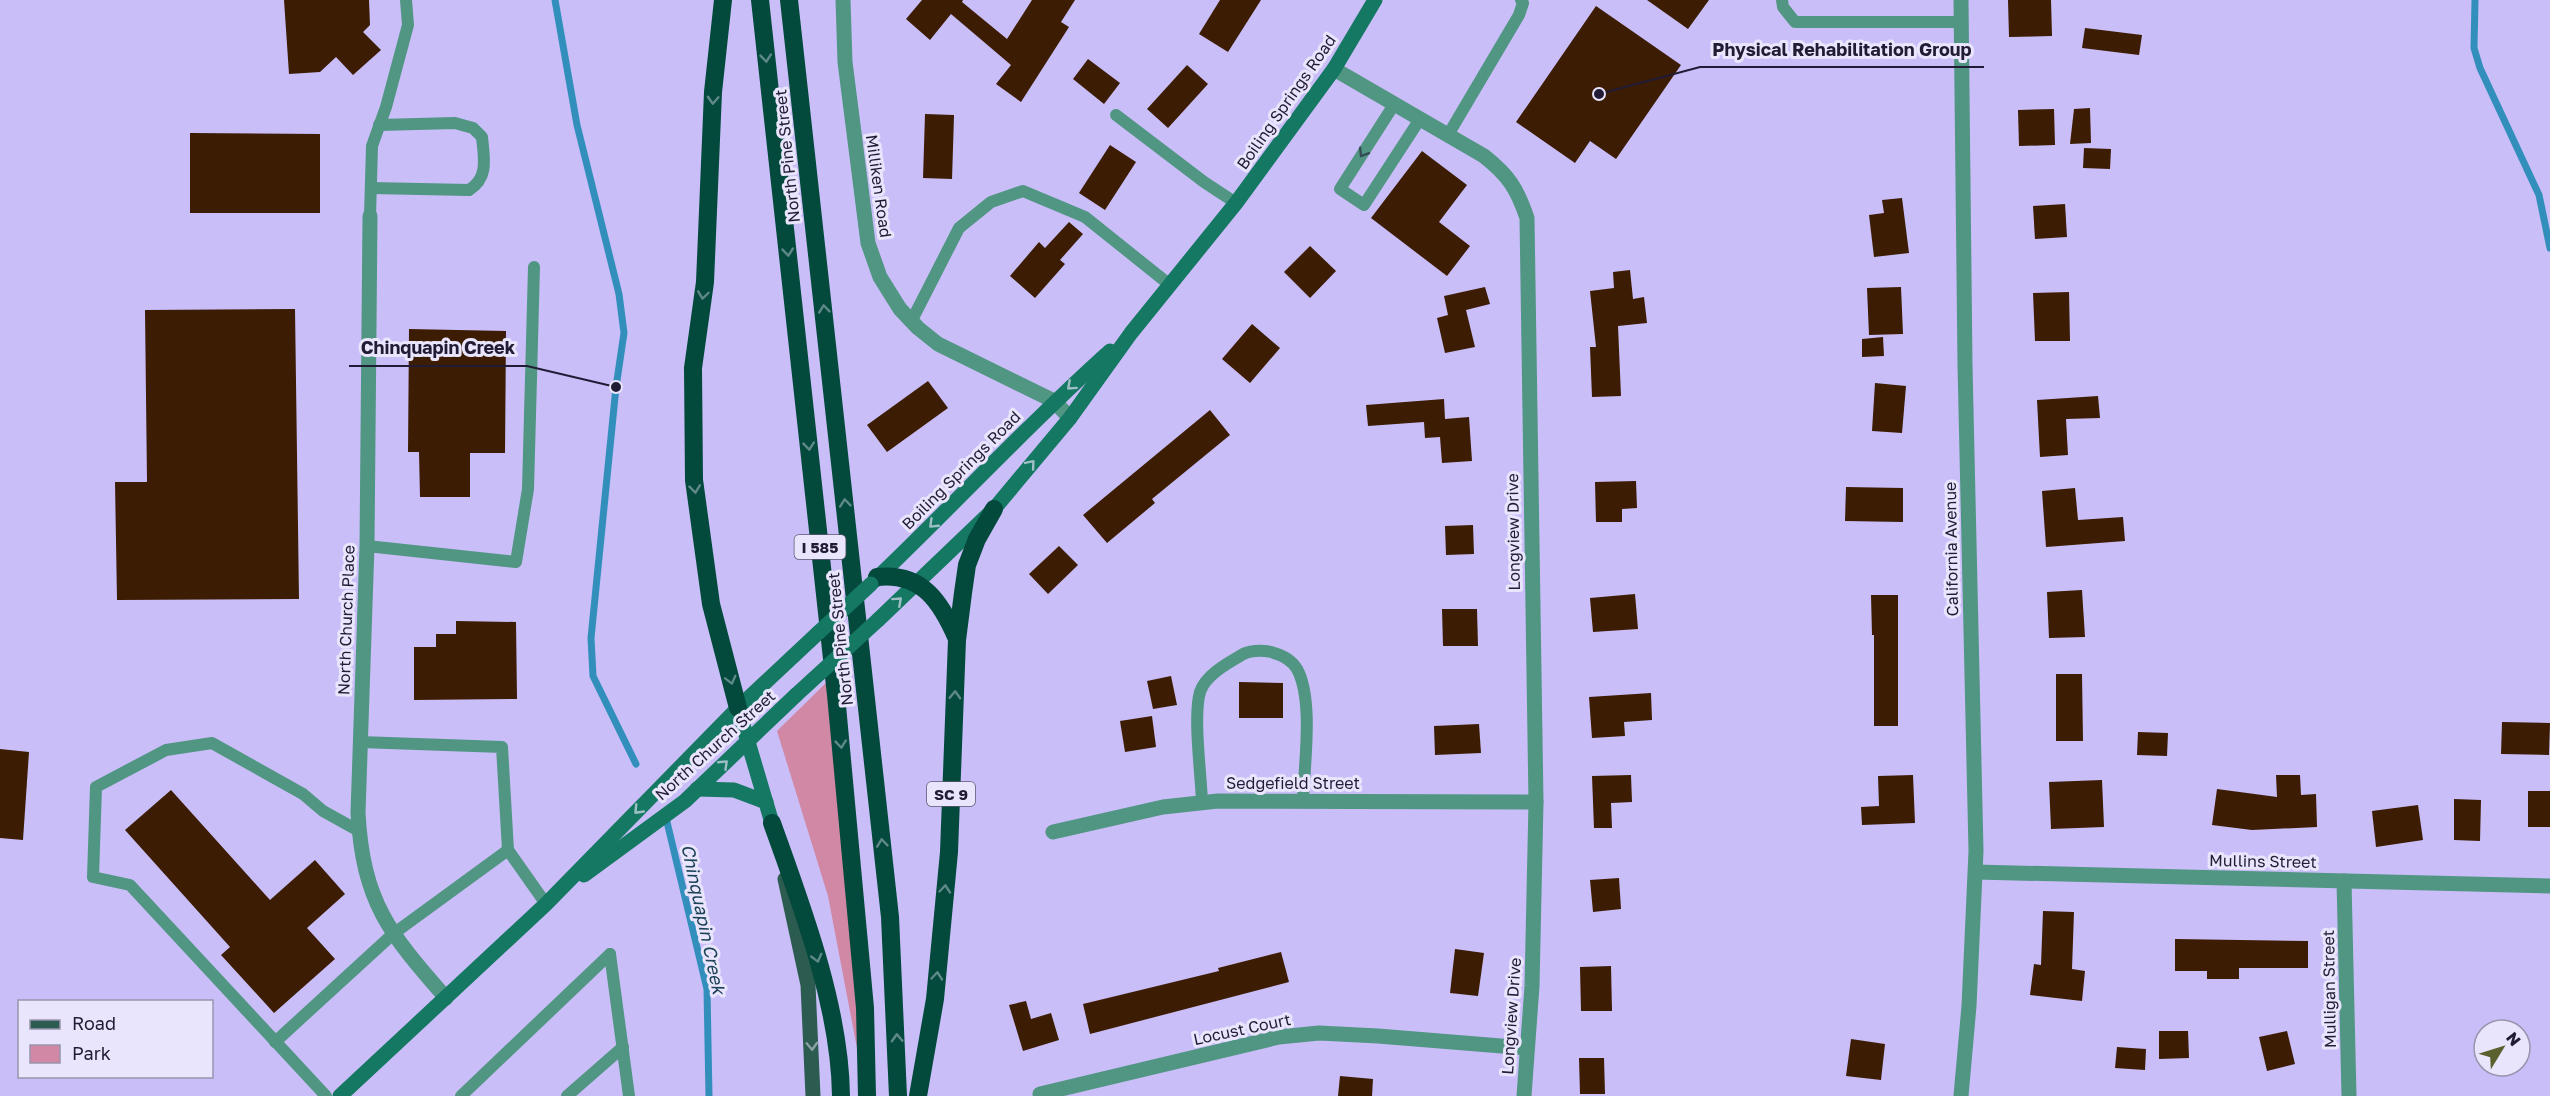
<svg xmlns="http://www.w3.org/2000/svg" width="2550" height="1096" font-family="'Golos Text',sans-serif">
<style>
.green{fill:#d088a5}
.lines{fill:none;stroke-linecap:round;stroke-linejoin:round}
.stream{stroke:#328fbc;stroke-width:7}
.building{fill:#3c1c03}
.lane{stroke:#519683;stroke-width:12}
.street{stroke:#519683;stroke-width:15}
.secondary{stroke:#157863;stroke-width:15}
.primary{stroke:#2b5c4f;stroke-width:15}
.highway{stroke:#034a3c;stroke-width:18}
.secondary-bridge{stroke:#157863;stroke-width:15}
.oneway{stroke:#5f8889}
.oneway2{stroke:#354c55}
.oneway3{stroke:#9fbfc6}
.oneway4{stroke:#8aa0a6}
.labels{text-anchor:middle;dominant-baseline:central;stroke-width:6;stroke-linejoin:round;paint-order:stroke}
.shield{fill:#e9e5fc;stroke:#5e5871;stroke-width:1.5}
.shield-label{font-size:15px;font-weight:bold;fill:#221b36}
.street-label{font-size:16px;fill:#221b36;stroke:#e9e5fc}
.water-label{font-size:18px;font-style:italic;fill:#1c4257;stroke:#e9e5fc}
.leader{fill:none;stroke:#221b36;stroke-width:2}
.callout-dot{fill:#221b36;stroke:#e9e5fc;stroke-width:2}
.callout-label{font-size:18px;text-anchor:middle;font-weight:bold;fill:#221b36;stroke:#e9e5fc;stroke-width:6;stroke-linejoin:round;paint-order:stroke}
</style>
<rect width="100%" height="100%" fill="#cabef9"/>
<polygon class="green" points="830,679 862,1003 860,1064 828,896 777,731"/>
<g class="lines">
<g class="stream">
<polyline points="555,0 577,125 619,294 624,333 616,387 591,638 593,676 636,764"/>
<polyline points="2475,0 2474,48 2480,68 2539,195 2550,248"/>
<polyline points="667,822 707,989 709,1096"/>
</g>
</g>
<g class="building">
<polygon points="284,0 369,0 370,25 363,32 381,50 353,75 336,57 320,72 289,74"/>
<polygon points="922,0 963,0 962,2 1007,39 1032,0 1075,0 1061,22 1069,27 1021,102 996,84 1011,65 951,14 930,40 906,19"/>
<polygon points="1220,0 1261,0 1228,52 1199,34"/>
<polygon points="1647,0 1709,0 1688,29"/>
<polygon points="2008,0 2051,0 2052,36 2009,37"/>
<polygon points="1596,6 1681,65 1616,159 1590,141 1575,163 1516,122"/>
<polygon points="2085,28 2142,35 2139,55 2082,48"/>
<polygon points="1088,59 1120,83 1104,104 1073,79"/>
<polygon points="1187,65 1208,84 1168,128 1147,109"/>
<polygon points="2090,108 2091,143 2070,144 2074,109"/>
<polygon points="2054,109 2055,145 2019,146 2018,110"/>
<polygon points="925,114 954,115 952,179 923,178"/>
<polygon points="190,133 320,134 320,213 190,213"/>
<polygon points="1110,145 1136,162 1105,210 1079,193"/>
<polygon points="2084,148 2111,149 2110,169 2083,168"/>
<polygon points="1422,151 1467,185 1439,222 1470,246 1447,276 1371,218"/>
<polygon points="1902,198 1909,253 1874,257 1869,215 1884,213 1882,200"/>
<polygon points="2065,204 2067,237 2035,239 2033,206"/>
<polygon points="1069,222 1083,234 1060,260 1065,264 1035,298 1010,276 1039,242 1045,248"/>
<polygon points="1310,246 1336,271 1310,298 1284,272"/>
<polygon points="1630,270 1633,299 1644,297 1647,323 1618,326 1621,396 1592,397 1590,347 1596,347 1590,291 1614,288 1613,272"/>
<polygon points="1485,287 1490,304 1466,310 1475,347 1445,353 1437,318 1448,315 1444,296"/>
<polygon points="1901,287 1903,334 1869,335 1867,288"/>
<polygon points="2069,292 2070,341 2035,341 2033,293"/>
<polygon points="295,309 299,599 117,600 115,482 147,482 145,310"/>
<polygon points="1252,324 1280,348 1250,383 1222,359"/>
<polygon points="409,329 506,331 505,453 470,453 470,497 420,497 419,452 408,452"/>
<polygon points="1883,337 1884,356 1862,357 1862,339"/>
<polygon points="928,381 948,408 887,452 867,425"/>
<polygon points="1875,383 1906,386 1902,433 1872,431"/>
<polygon points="2098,396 2100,418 2066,419 2068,455 2040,457 2037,400"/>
<polygon points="1444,399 1445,419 1469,417 1472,461 1442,463 1440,437 1425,438 1424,422 1368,426 1366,405"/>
<polygon points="1210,410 1230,435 1152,499 1155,503 1107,543 1083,515"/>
<polygon points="1636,481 1637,508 1622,509 1622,522 1596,522 1595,482"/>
<polygon points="1846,487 1903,488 1903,522 1845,521"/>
<polygon points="2075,488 2078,520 2123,517 2125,541 2046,547 2042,491"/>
<polygon points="1473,525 1474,554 1446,555 1445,526"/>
<polygon points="1059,546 1078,565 1048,594 1029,574"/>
<polygon points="2082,590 2085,637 2049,638 2047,592"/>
<polygon points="1635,594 1638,629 1593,632 1590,598"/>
<polygon points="1871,595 1898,595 1898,726 1874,726 1874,635 1872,635"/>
<polygon points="1442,609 1477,609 1478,646 1443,646"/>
<polygon points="456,621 516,622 517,699 414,700 414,647 436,647 436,634 456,634"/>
<polygon points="2056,674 2082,674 2083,741 2056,741"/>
<polygon points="1171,676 1177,705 1153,709 1147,681"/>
<polygon points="1239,682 1283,683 1283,718 1239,718"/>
<polygon points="1651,693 1652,720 1624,722 1625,736 1592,738 1589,697"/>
<polygon points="1152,716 1156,747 1125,752 1120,721"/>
<polygon points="2502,722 2550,723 2549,755 2501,754"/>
<polygon points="1479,724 1481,753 1435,755 1434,726"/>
<polygon points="2138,732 2168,733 2167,756 2137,755"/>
<polygon points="0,749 29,752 23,840 0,838"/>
<polygon points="1631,775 1632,802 1611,803 1612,828 1594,828 1592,776"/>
<polygon points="1913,775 1915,823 1862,825 1861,807 1879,806 1878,776"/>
<polygon points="2276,775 2300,775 2301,795 2316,794 2317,827 2252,830 2212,825 2217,789 2277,797"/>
<polygon points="2102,780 2104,827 2051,829 2049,782"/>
<polygon points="171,790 270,900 315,860 345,894 307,928 335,959 274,1013 221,955 230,947 125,830"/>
<rect x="2528" y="791" width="22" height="36"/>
<polygon points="2454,799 2481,800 2480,841 2454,840"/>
<polygon points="2418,805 2423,840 2376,847 2372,811"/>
<polygon points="1619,878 1621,909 1593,912 1590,880"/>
<polygon points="2043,911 2074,912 2072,969 2085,971 2082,1001 2030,995 2034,964 2041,965"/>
<polygon points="2175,939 2308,941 2308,968 2239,968 2239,979 2207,979 2207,971 2175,971"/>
<polygon points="1455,949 1484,953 1478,996 1450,993"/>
<polygon points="1281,952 1289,982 1090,1034 1083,1004 1219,971 1218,968"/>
<polygon points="1611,966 1612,1011 1581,1011 1580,967"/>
<polygon points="1026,1001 1031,1019 1051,1013 1059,1040 1023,1051 1009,1005"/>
<polygon points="2159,1031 2188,1031 2189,1058 2159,1059"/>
<polygon points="2287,1031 2295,1064 2267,1071 2259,1037"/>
<polygon points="1851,1039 1885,1044 1881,1080 1846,1076"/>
<polygon points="2117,1047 2146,1049 2145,1070 2115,1068"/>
<polygon points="1579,1058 1604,1058 1605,1094 1580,1094"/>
<polygon points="1340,1076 1373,1079 1372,1096 1338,1096"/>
</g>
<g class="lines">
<g class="lane">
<polyline points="1782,0 1783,7 1795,22 1962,22"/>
<polyline points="1395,103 1340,189 1364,205 1420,119"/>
<polyline points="1116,115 1204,182 1236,203"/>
<polyline points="1448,135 1519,15 1523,3 1521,0"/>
<path d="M371,188L469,190C489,178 484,158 482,137L473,128L455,123L379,125"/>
<polyline points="370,216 372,146 386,107 408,25 406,0"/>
<polyline points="911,322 959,228 991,202 1023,191 1085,217 1170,285"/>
<polyline points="367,546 516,562 528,489 534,267"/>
<polyline points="360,742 502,747 508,850"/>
<path d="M1202,802C1201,774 1193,716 1200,692C1205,676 1226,664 1240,656C1248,650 1262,650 1271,652C1282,655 1291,659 1297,669C1314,700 1304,766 1303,801"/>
<polyline points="610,954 629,1096"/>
<polyline points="275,1042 393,934 508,850 546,904"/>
<polyline points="326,1096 130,885 93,877 96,787 166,750 212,743 303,794 323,811 359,831"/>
<polyline points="461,1096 610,954"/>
<polyline points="567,1096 623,1047"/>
</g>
<g class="street">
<polyline points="843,0 845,62 868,243 880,277 900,309 918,328 938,344 1054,401 1070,418"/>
<path d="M1334,69L1484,156C1508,175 1517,188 1527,218L1536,802L1532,986L1524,1096"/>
<path d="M370,216L367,546L358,813C363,902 389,933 446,998"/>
<polyline points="1053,832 1163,807 1218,801 1536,802"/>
<polyline points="1976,872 2550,886"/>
<polyline points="2344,881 2349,1096"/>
<polyline points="1040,1094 1279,1037 1319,1033 1378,1036 1527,1048"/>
<polyline points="1961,1096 1969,1006 1976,851 1965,365 1961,0"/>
</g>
<g class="secondary">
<path d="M874,581C954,505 1028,424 1110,351"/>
<polyline points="878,620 994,509 1070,418 1131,333 1236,203 1334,69 1375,0"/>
<polyline points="738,708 772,823"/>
<polyline points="697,789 734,790 766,802"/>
<polyline points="584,875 685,801 796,695"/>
<polyline points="340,1096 546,904 738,708 818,633"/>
</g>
<polyline class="primary" points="785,879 808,985 813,1096"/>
<g class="highway">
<polyline points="723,0 713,92 705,282 693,368 694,480 711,604 738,708"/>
<polyline points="760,0 836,695 865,1008 867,1096"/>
<polyline points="789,0 890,917 898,1096"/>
<path d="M877,577C922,572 941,602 957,639"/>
<path d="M772,823C802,907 840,1006 841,1096"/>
<polyline points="918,1096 935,999 949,852 957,640 963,593 967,565 977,539 994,509"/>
</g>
<g class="secondary-bridge">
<polyline points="818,633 871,584"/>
<polyline points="796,695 878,620"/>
</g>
</g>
<defs><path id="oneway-chevron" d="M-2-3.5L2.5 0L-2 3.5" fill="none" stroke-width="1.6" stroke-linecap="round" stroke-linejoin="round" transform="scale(1.5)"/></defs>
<g class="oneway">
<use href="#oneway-chevron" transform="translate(766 58) rotate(84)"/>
<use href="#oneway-chevron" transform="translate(713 100) rotate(93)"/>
<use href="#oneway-chevron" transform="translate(788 252) rotate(84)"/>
<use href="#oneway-chevron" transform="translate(703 295) rotate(98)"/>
<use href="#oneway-chevron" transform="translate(824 309) rotate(-96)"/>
<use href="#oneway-chevron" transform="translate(809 446) rotate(84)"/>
<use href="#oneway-chevron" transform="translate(695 489) rotate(83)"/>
<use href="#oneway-chevron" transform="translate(845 503) rotate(-96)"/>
<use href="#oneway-chevron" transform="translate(731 680) rotate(76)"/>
<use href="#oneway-chevron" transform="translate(955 695) rotate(-88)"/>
<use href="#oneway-chevron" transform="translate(841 744) rotate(84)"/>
<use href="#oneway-chevron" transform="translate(882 843) rotate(-96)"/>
<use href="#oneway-chevron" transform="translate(945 889) rotate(-85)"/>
<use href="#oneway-chevron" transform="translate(817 958) rotate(75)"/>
<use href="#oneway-chevron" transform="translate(937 976) rotate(-85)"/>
<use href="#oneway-chevron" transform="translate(897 1038) rotate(-92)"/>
</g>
<use class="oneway2" href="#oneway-chevron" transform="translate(1363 153) rotate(122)"/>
<g class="oneway3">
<use href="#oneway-chevron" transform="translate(1071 386) rotate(138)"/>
<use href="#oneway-chevron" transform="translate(1031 464) rotate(-50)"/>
<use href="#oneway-chevron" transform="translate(933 524) rotate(136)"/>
<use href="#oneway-chevron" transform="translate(898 601) rotate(-42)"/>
<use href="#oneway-chevron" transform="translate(724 764) rotate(-44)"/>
<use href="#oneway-chevron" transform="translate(638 810) rotate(134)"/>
</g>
<use class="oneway4" href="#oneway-chevron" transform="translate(812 1046) rotate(88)"/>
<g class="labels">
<g class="shield">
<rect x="794.5" y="535" width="51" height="24" rx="4.5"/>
<rect x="927" y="782" width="48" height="24" rx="4.5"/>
</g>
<g class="shield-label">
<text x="820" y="547">I 585</text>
<text x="951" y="794">SC 9</text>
</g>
<g class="street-label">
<text transform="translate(1286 102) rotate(-55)">Boiling Springs Road</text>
<text transform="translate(787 156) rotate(-96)">North Pine Street</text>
<text transform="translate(879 186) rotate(82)">Milliken Road</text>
<text transform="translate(961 470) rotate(-45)">Boiling Springs Road</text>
<text transform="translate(1513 532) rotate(-91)">Longview Drive</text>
<text transform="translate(1951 549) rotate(-91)">California Avenue</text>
<text transform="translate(346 620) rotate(-88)">North Church Place</text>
<text transform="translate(840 639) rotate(-96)">North Pine Street</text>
<text transform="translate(715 745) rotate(-42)">North Church Street</text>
<text x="1293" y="783">Sedgefield Street</text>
<text transform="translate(2263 861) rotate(1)">Mullins Street</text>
<text transform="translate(2329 989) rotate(-91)">Mulligan Street</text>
<text transform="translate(1511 1016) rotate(-86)">Longview Drive</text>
<text transform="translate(1242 1029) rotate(-12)">Locust Court</text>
</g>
<g class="water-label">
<text transform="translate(704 919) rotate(78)">Chinquapin Creek</text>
</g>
</g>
<path class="leader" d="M1599 94L1700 67H1984M616 387L527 366H349"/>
<g class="callout-dot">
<circle cx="1599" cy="94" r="6"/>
<circle cx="616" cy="387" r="6"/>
</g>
<g class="callout-label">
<text x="1842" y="56">Physical Rehabilitation Group</text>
<text x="438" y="354">Chinquapin Creek</text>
</g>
<rect x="18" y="1000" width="195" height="78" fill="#e9e5fc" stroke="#9994ad" stroke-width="1.5"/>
<rect x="30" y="1020" width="30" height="9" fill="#2b5c4f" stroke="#9994ad" stroke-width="1.5"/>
<text x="72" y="1030" font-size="18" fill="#221b36">Road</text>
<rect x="30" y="1045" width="30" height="18" fill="#d088a5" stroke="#9994ad" stroke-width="1.5"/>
<text x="72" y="1060" font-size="18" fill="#221b36">Park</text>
<g transform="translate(2502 1048) rotate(52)"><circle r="28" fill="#e9e5fc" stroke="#9994ad" stroke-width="1.5"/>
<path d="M0-4.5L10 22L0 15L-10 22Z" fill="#5b602e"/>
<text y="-9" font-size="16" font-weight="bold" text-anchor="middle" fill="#221b36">N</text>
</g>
</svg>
